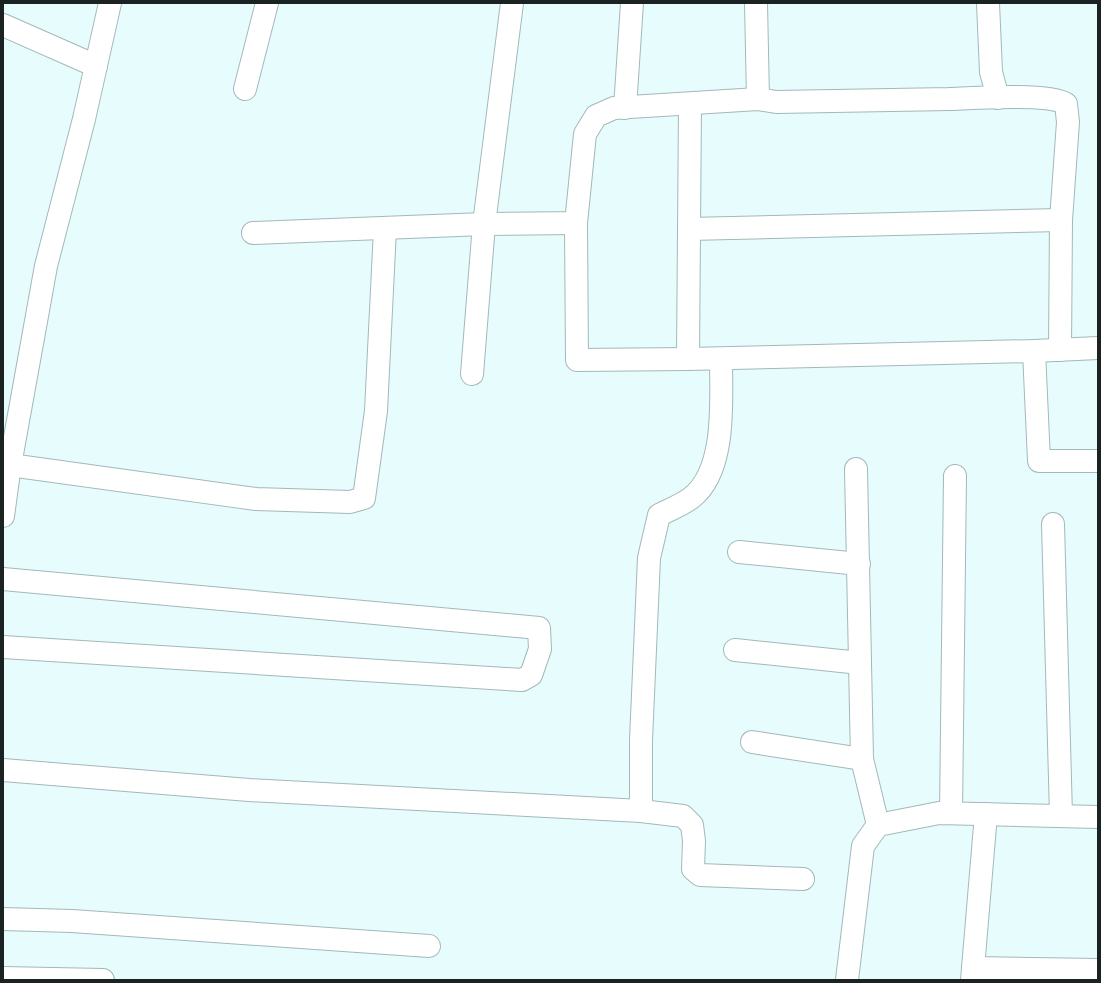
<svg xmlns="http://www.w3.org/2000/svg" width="1101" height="983" font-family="'Playfair Display',serif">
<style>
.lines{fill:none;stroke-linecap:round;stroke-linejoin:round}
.minor-casing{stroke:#a3b8b9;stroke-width:24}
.minor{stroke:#fff;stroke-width:22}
</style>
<rect width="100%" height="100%" fill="#e6fcfd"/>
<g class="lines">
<g class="minor-casing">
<g id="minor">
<polyline points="756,3 758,99"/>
<polyline points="988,3 991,72 998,98"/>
<polyline points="3,25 96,66"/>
<polyline points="245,89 267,3"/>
<polyline points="690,104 688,359 1034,351 1098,348"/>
<polyline points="625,108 632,3"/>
<polyline points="576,223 577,360 688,359"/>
<polyline points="689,229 1061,220"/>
<path d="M253,233L484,224L576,223L585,134L596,116L614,108L758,99L776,102C834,101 892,100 949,99C972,98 1051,93 1066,104L1068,122L1061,220L1060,350"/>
<polyline points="1034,351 1039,461 1098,461"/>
<polyline points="472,374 484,224 512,3"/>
<polyline points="10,465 256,499 350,502 364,498 376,411 385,229"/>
<polyline points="856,469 862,759 878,825"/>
<polyline points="3,516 10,465 46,266 84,119 110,3"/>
<polyline points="1053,524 1061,816"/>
<polyline points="739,552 859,564"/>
<polyline points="3,579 539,628 540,649 531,675 522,680 3,647"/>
<polyline points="735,650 860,663"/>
<polyline points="752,742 862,759"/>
<path d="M3,770L249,790L641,811V740L649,558L659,515C669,510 682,505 691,498C727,471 721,399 721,359"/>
<polyline points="641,811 683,816 692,825 694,841 693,869 700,875 803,879"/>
<polyline points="951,813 955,476"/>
<polyline points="3,919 72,921 429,946"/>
<polyline points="973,968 1098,970"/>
<polyline points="3,978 103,980"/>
<polyline points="847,980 863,846 878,825 939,813 1098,817"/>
<polyline points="972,980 986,814"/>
</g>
</g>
<use href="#minor" class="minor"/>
</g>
<rect width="1101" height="983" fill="none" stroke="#1a2222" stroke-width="8"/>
</svg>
